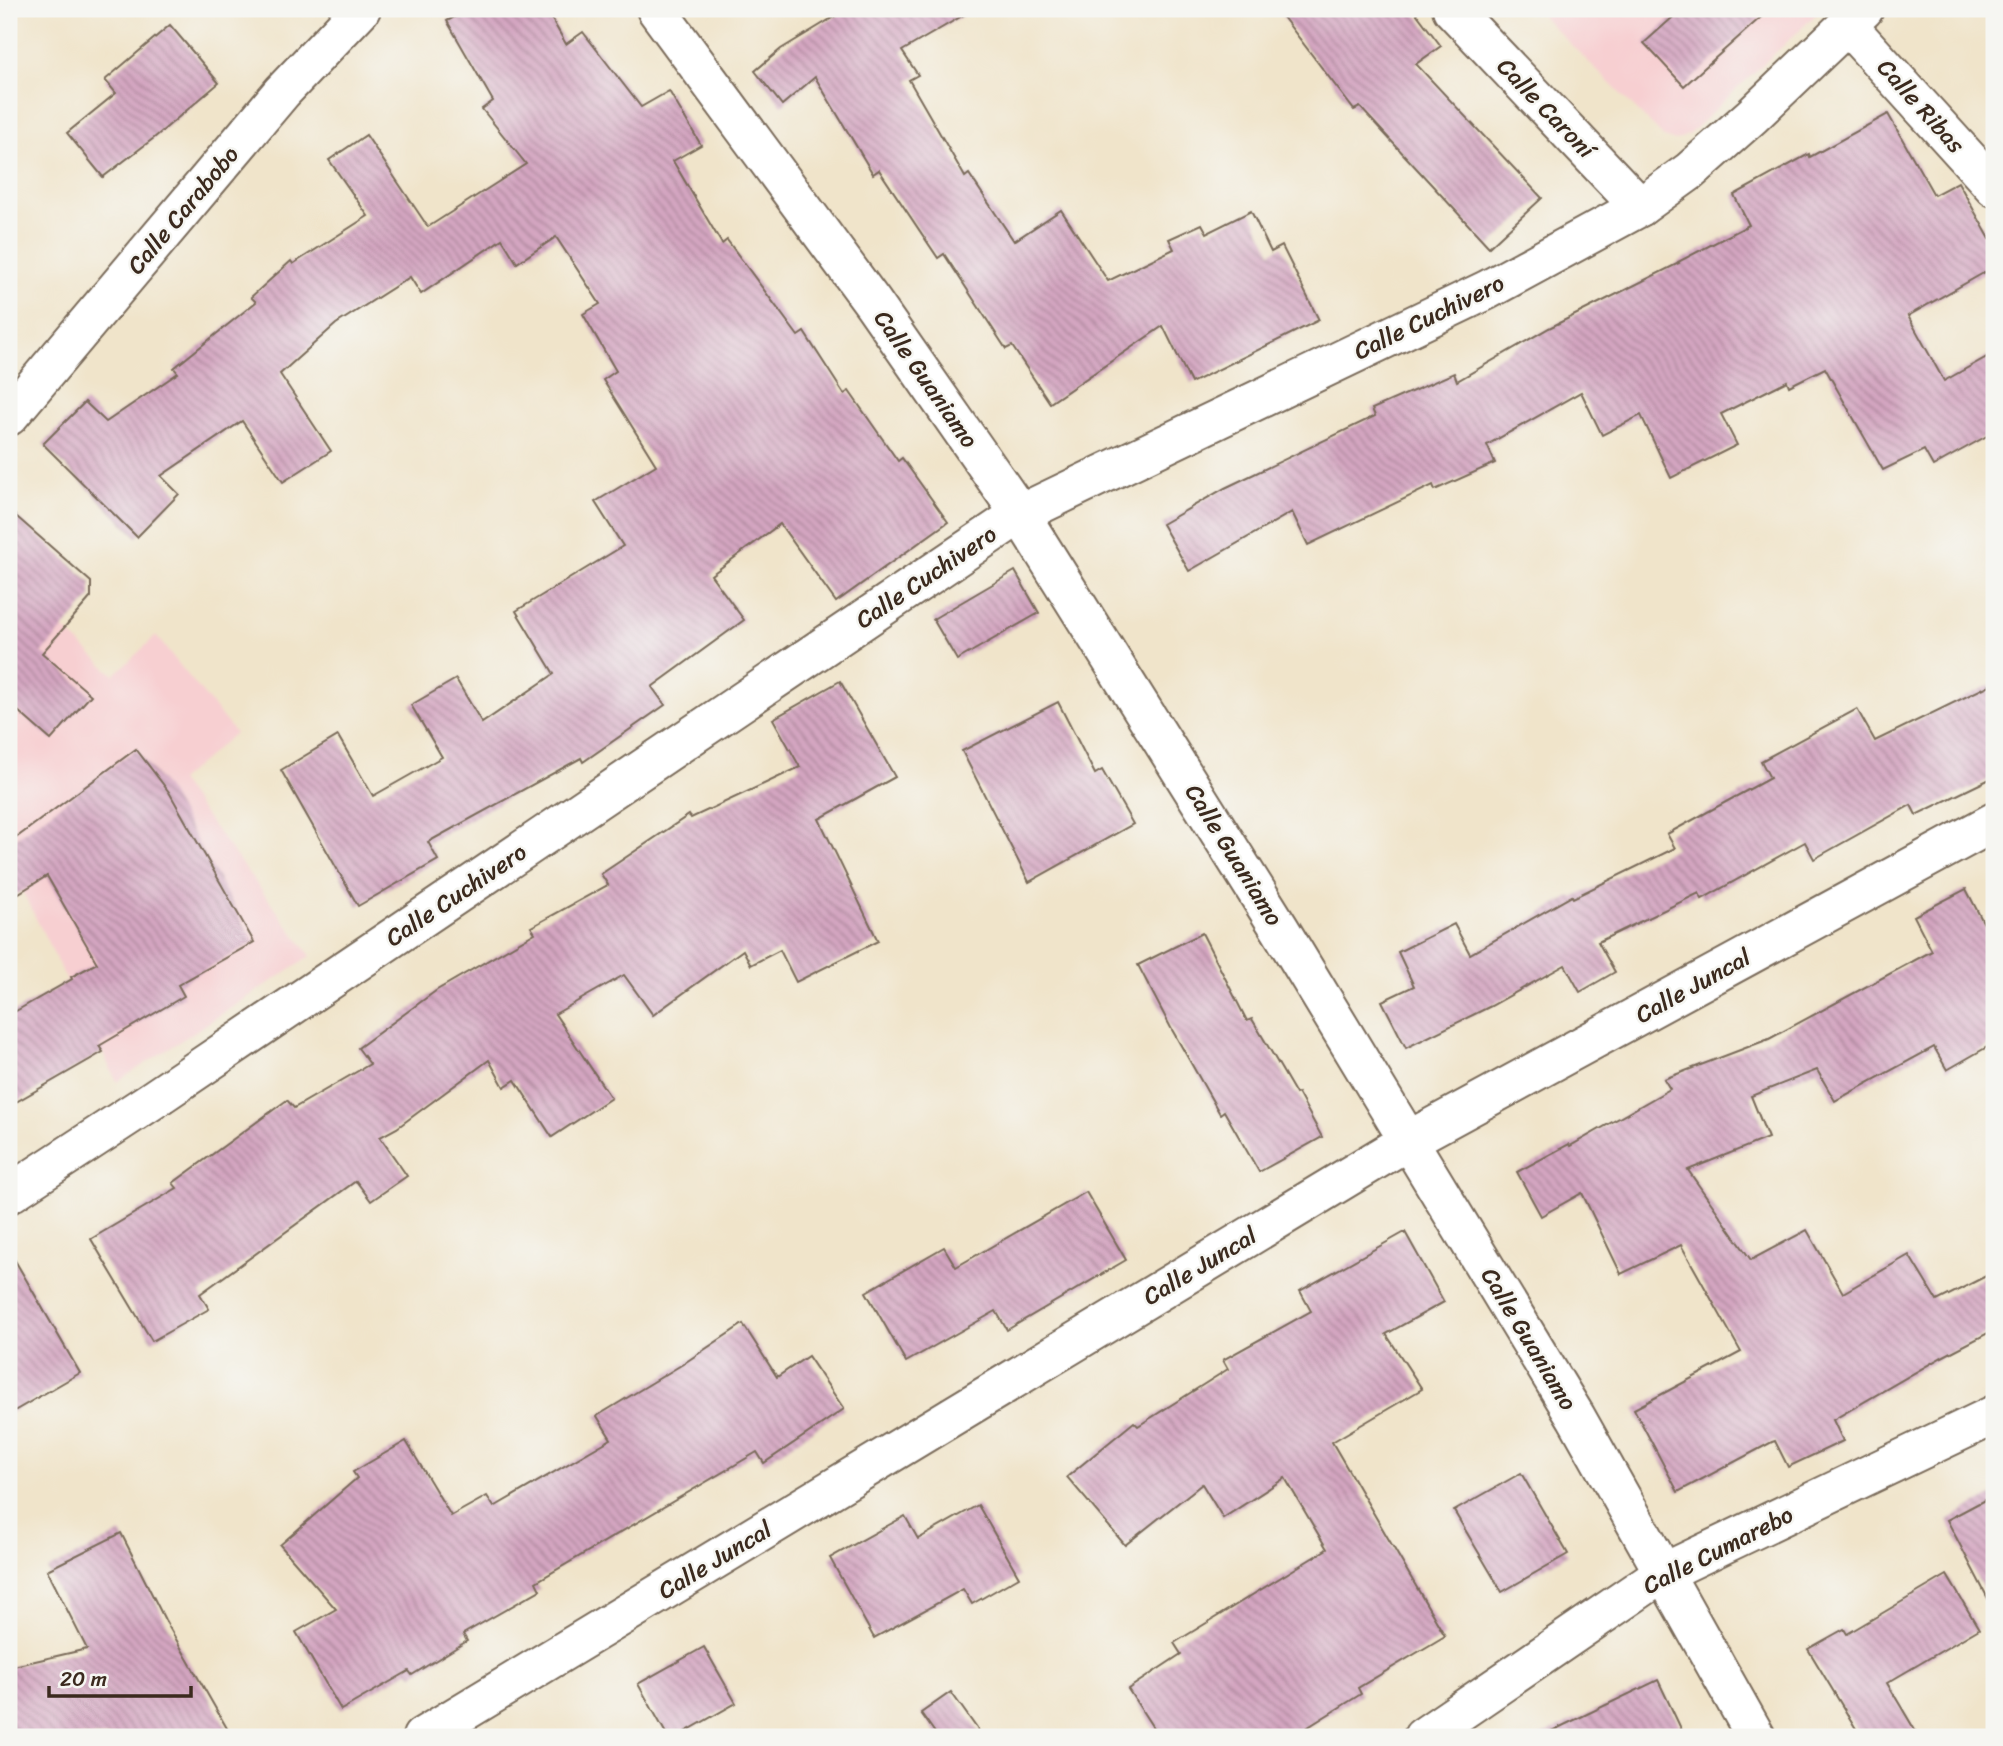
<svg xmlns="http://www.w3.org/2000/svg" width="2003" height="1746" font-family="Sriracha,sans-serif">
<style>
.built{fill:#f7cfd1}
.building{fill:url(#building-back-hatch)}
.lines{fill:none;stroke-linecap:round;stroke-linejoin:round}
.street-casing{stroke:#7a6b5a;stroke-width:42}
.street{stroke:#fff;stroke-width:38}
.labels{text-anchor:middle;dominant-baseline:central;stroke-width:5;stroke-linejoin:round;paint-order:stroke}
.street-label{font-size:24px;fill:#3b2a1e;stroke:#f6f6f2}
</style>
<defs>
<pattern id="building-back-hatch" width="6" height="6" patternUnits="userSpaceOnUse" patternTransform="scale(1.75)"><rect width="6" height="6" fill="#d4a6c1"/><path d="M-1 5l2 2M0 0l6 6M5-1l2 2" fill="none" stroke="#ad879c"/></pattern>
</defs>
<rect width="100%" height="100%" fill="#f6f6f2"/>
<filter id="ink" filterUnits="userSpaceOnUse"><feTurbulence type="fractalNoise" baseFrequency=".0143" numOctaves="2"/><feDisplacementMap in="SourceGraphic" scale="14" xChannelSelector="R" yChannelSelector="G"/><feConvolveMatrix kernelMatrix="1 2 1 2 8 2 1 2 1" color-interpolation-filters="sRGB"/></filter>
<filter id="wash" filterUnits="userSpaceOnUse"><feTurbulence type="fractalNoise" baseFrequency=".00686" numOctaves="4" result="noise"/><feDisplacementMap in="SourceGraphic" scale="28" xChannelSelector="R" yChannelSelector="G"/><feGaussianBlur stdDeviation="1.57" result="paint"/><feColorMatrix in="noise" values="0 0 0 0 0 0 0 0 0 0 0 0 0 0 0 0 0 1.4 0 .05"/><feComposite in="paint" operator="in"/></filter>
<g filter="url(#wash)">
<rect width="100%" height="100%" fill="#f0e4ca"/>
<g class="built">
<polygon points="1535,9 1822,9 1689,134 1675,141 1664,137"/>
<polygon points="9,578 114,675 156,636 235,733 179,781 311,956 117,1082 9,864"/>
</g>
<g id="blocks">
<g class="building">
<polygon points="469,9 546,9 566,44 583,32 641,107 669,91 701,145 673,161 722,244 727,240 798,336 804,332 844,394 849,391 898,461 902,458 948,522 836,602 780,524 711,575 744,620 652,687 665,705 583,762 581,758 428,842 438,860 358,906 281,770 338,736 373,796 442,757 411,705 456,679 482,723 554,674 516,611 623,546 595,502 656,465 603,380 616,371 583,314 600,304 556,237 517,263 502,239 421,294 410,277 336,324 280,374 331,451 283,482 242,421 161,476 179,494 137,537 43,444 85,402 106,422 178,373 174,368 256,302 251,297 291,261 293,264 368,216 329,160 366,135 428,227 526,164 482,109 493,101 447,21"/>
<polygon points="847,9 974,9 902,51 918,75 909,80 965,177 969,174 1014,241 1061,210 1108,281 1174,249 1169,239 1202,224 1207,233 1251,211 1271,252 1282,246 1319,320 1191,383 1163,326 1050,403 1012,346 1006,349 944,254 938,258 879,170 873,174 815,77 782,105 755,71 781,49"/>
<polygon points="1277,9 1413,9 1441,46 1416,64 1542,198 1489,247 1360,107 1354,110"/>
<polygon points="1682,9 1770,9 1684,86 1644,43"/>
<polygon points="170,25 219,83 154,138 103,177 67,133 116,93 105,80"/>
<polygon points="1888,114 1934,195 1958,182 1994,246 1994,267 1908,316 1944,381 1994,353 1994,432 1933,466 1924,450 1883,470 1825,368 1789,386 1787,381 1721,414 1737,445 1671,478 1641,415 1602,435 1581,392 1487,445 1495,463 1435,490 1433,485 1308,545 1292,512 1189,571 1162,524 1225,488 1375,416 1372,409 1454,373 1457,381 1549,328 1679,263 1678,262 1749,225 1734,195 1809,154 1810,157"/>
<polygon points="9,510 91,582 91,597 42,653 91,695 51,740 9,703"/>
<polygon points="1015,571 1039,613 957,660 933,619"/>
<polygon points="840,681 895,777 819,819 878,941 796,982 780,950 751,965 743,950 653,1015 624,975 555,1014 611,1098 552,1137 515,1080 504,1087 489,1060 397,1128 380,1137 407,1176 371,1201 356,1181 200,1294 209,1309 152,1341 91,1239 177,1188 173,1183 287,1100 294,1108 370,1064 358,1048 437,990 535,933 531,927 608,885 601,874 689,815 691,818 800,767 773,719"/>
<polygon points="1994,683 1994,777 1916,815 1911,805 1814,859 1805,842 1702,899 1699,893 1598,942 1615,972 1580,992 1565,965 1491,1006 1406,1048 1382,1001 1414,986 1398,952 1454,924 1470,954 1572,896 1573,898 1675,848 1667,834 1770,778 1761,761 1857,709 1875,741"/>
<polygon points="1058,702 1095,774 1102,770 1133,824 1029,882 962,751"/>
<polygon points="136,749 169,792 254,942 178,985 184,996 99,1046 103,1052 9,1106 9,1015 72,979 71,977 97,963 47,876 9,899 9,843"/>
<polygon points="1966,889 1994,943 1994,1043 1947,1070 1934,1047 1835,1101 1817,1070 1751,1096 1768,1138 1688,1170 1751,1260 1807,1230 1843,1293 1909,1255 1937,1301 1994,1272 1994,1330 1942,1357 1833,1420 1843,1441 1788,1467 1775,1441 1772,1442 1678,1492 1634,1409 1741,1352 1681,1245 1621,1274 1582,1193 1541,1216 1517,1172 1569,1144 1570,1146 1670,1089 1664,1079 1769,1039 1932,951 1914,916"/>
<polygon points="1202,933 1247,1021 1252,1019 1296,1094 1298,1093 1322,1137 1259,1172 1224,1111 1220,1114 1171,1028 1138,965"/>
<polygon points="1086,1192 1126,1260 1007,1330 996,1311 906,1362 866,1292 944,1247 956,1267"/>
<polygon points="1405,1232 1444,1302 1386,1334 1422,1389 1332,1442 1445,1636 1358,1688 1361,1694 1292,1737 1159,1737 1128,1689 1181,1654 1174,1643 1327,1549 1285,1478 1223,1518 1202,1484 1125,1545 1067,1477 1134,1422 1138,1426 1228,1369 1223,1360 1311,1311 1300,1291"/>
<polygon points="9,1250 80,1373 9,1414"/>
<polygon points="743,1324 777,1377 808,1356 844,1409 764,1463 757,1452 536,1582 540,1590 463,1634 467,1641 412,1675 409,1671 341,1710 296,1632 336,1609 280,1545 357,1478 353,1472 406,1441 451,1516 487,1496 494,1507 611,1439 597,1416 683,1364"/>
<polygon points="1521,1473 1568,1554 1502,1592 1454,1511"/>
<polygon points="1994,1495 1994,1610 1947,1520"/>
<polygon points="978,1505 1019,1577 972,1604 963,1589 874,1638 830,1558 905,1516 918,1539"/>
<polygon points="121,1533 165,1620 232,1737 9,1737 9,1667 87,1649 47,1570"/>
<polygon points="1947,1575 1979,1629 1887,1683 1919,1737 1861,1737 1808,1649 1844,1629 1847,1634"/>
<polygon points="704,1647 736,1703 676,1737 668,1737 638,1684"/>
<polygon points="1658,1680 1685,1737 1539,1737"/>
<polygon points="951,1692 983,1737 938,1737 921,1713"/>
</g>
</g>
</g>
<g filter="url(#ink)">
<use href="#blocks" fill-opacity="0" stroke="#7a6b5a" stroke-width="2"/>
<g class="lines">
<g class="street-casing">
<g id="street">
<polyline points="656,9 873,303 1020,514 1280,929 1576,1417 1756,1737"/>
<polyline points="1452,9 1640,207"/>
<polyline points="1847,25 1994,187"/>
<polyline points="9,416 282,92 361,9"/>
<polyline points="9,1194 151,1101 1020,514 1487,290 1640,207 1690,171 1752,116 1864,9"/>
<polyline points="422,1737 1409,1140 1994,822"/>
<polyline points="1423,1737 1663,1573 1994,1415"/>
</g>
</g>
<use href="#street" class="street"/>
</g>
</g>
<g class="labels">
<g class="street-label">
<text transform="translate(1921 106) rotate(48)">Calle Ribas</text>
<text transform="translate(1546 108) rotate(46)">Calle Caroní</text>
<text transform="translate(183 210) rotate(-50)">Calle Carabobo</text>
<text transform="translate(1429 317) rotate(-26)">Calle Cuchivero</text>
<text transform="translate(926 379) rotate(55)">Calle Guaniamo</text>
<text transform="translate(926 577) rotate(-34)">Calle Cuchivero</text>
<text transform="translate(1234 855) rotate(58)">Calle Guaniamo</text>
<text transform="translate(456 895) rotate(-34)">Calle Cuchivero</text>
<text transform="translate(1693 986) rotate(-29)">Calle Juncal</text>
<text transform="translate(1200 1266) rotate(-31)">Calle Juncal</text>
<text transform="translate(1529 1339) rotate(59)">Calle Guaniamo</text>
<text transform="translate(1718 1550) rotate(-27)">Calle Cumarebo</text>
<text transform="translate(715 1560) rotate(-31)">Calle Juncal</text>
</g>
</g>
<rect width="2003" height="1746" fill="none" stroke="#f6f6f2" stroke-width="35"/>
<path d="M49 1686v10h142v-10" fill="none" stroke="#3b2a1e" stroke-width="3.5"/>
<text x="60" y="1686" font-size="21" fill="#3b2a1e" stroke="#f6f6f2" stroke-width="5" paint-order="stroke">20 m</text>
</svg>
